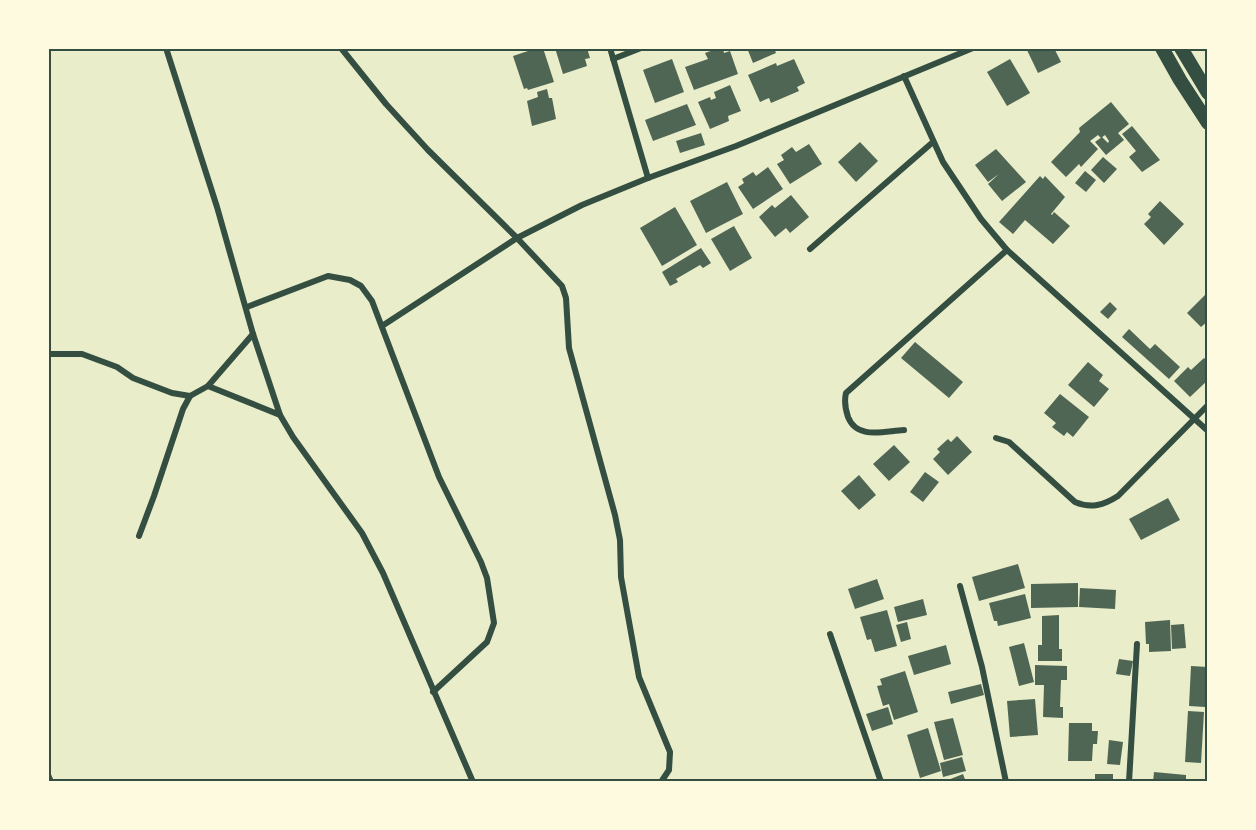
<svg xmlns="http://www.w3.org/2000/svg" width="1256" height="830" font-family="'Noto Serif',serif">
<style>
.building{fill:#4f6655}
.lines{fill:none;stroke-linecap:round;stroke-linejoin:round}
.minor{stroke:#344e41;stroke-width:6}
.trunk{stroke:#344e41;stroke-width:14}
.neatline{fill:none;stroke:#344e41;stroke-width:2}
</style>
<rect width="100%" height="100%" fill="#e9edc9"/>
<g class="building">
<polygon points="537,48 543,48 554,82 528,90 527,88 524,89 513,56"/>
<polygon points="555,48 587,48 590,58 585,59 587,66 563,74"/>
<polygon points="719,48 723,48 724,53 730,51 738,74 694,90 685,67 708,59 705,53"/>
<polygon points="747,48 774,48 776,53 753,63"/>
<polygon points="1026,48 1054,48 1061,62 1038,73"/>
<polygon points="672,59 684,92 655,103 643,70"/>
<polygon points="794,59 805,83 797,87 799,91 771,103 769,98 760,102 748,75 776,63 777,66"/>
<polygon points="1010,59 1030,93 1007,106 987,72"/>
<polygon points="730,85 741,111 728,116 729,121 710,129 698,102 710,97 711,100 716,98 714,92"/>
<polygon points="547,89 549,98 552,98 556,119 532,126 527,101 538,97 537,92"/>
<polygon points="1111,102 1129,124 1118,133 1124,140 1106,155 1095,142 1102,137 1108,143 1109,141 1105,135 1101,138 1098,135 1090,141 1098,149 1081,167 1079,164 1066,177 1051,162 1080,132 1079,128"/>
<polygon points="687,104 696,125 653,141 645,120"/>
<polygon points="1132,126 1160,160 1142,172 1129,157 1136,151 1122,134"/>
<polygon points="701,133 705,145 680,153 676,141"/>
<polygon points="860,142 878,161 856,182 838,162"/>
<polygon points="809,144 822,164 790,184 777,164 784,160 781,155 792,147 796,152"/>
<polygon points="996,149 1026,182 1002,201 988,184 999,174 988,182 975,165"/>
<polygon points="1103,157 1117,169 1104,183 1091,170"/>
<polygon points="768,167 783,189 753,209 738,187 744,183 742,179 753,172 756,176"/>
<polygon points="1085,171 1096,180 1086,192 1075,183"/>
<polygon points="1040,176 1043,179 1045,176 1065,197 1051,214 1052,215 1054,212 1070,226 1053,244 1025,220 1013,234 999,222"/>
<polygon points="727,182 743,214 706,233 690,201"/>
<polygon points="791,195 809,217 790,233 786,228 775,237 759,217 772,205 775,208"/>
<polygon points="1160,201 1184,224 1164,245 1144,224 1151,217 1148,214"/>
<polygon points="675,207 697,245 662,266 640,228"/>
<polygon points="734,226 752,258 730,271 711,239"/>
<polygon points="701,248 711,263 703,268 700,265 676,279 678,282 670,286 662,272"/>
<polygon points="1208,292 1208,321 1201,327 1187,313"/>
<polygon points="1110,302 1117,309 1108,319 1100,312"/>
<polygon points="1129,329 1150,349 1155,344 1180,367 1169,379 1122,337"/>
<polygon points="915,342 963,382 949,398 901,358"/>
<polygon points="1204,358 1208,362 1208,380 1190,397 1174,381 1188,367 1191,370"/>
<polygon points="1088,362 1103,375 1099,381 1109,389 1094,407 1068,385"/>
<polygon points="1060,394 1089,417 1073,437 1067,432 1064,436 1052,427 1056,423 1044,413"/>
<polygon points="957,436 972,452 948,475 933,459 940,452 937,449 948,439 951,442"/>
<polygon points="894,445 910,462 889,481 873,464"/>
<polygon points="925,472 939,482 923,502 910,492"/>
<polygon points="859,475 876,495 859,510 841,491"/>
<polygon points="1168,498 1180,520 1141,540 1129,519"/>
<polygon points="1018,564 1025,588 979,601 972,577"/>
<polygon points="877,579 884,599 855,609 848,589"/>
<polygon points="1078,583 1078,607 1031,608 1031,584"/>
<polygon points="1080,588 1116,590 1115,609 1079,607"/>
<polygon points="1025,594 1031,618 998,626 997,621 994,621 989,603"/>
<polygon points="923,599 927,615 898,622 894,607"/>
<polygon points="887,610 897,646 875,652 871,639 867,640 860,617"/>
<polygon points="1059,615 1059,649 1062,649 1062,661 1038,661 1038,645 1042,645 1042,616"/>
<polygon points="1170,620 1171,651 1149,652 1149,644 1146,644 1145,622"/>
<polygon points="907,622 911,639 901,642 896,625"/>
<polygon points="1184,624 1186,648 1172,649 1171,625"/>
<polygon points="1024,643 1034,682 1019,686 1009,647"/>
<polygon points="946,645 951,664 914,675 908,656"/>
<polygon points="1119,659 1133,661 1130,676 1116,674"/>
<polygon points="1035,665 1067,666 1067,680 1061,680 1060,707 1063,707 1063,718 1043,717 1044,685 1035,685"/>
<polygon points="1191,666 1208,667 1205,707 1189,706"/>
<polygon points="905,671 918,712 894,720 889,704 883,706 877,686 882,685 880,679"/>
<polygon points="981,684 984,695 951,704 948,692"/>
<polygon points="1035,699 1038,735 1010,737 1007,701"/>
<polygon points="888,707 893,724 872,731 866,714"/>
<polygon points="1188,711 1204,712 1201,763 1185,762"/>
<polygon points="953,718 963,755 944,760 934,722"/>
<polygon points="1069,723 1092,723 1092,731 1098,731 1097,744 1093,744 1092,761 1068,761"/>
<polygon points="928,728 941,771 920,778 907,735"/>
<polygon points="1109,740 1123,742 1120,765 1107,764"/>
<polygon points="962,757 966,771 943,777 940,763"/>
<polygon points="1154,772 1186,775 1186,782 1153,782"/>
<polygon points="963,774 966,782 949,782 948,780"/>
<rect x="1095" y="774" width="18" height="8"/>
</g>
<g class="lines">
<g class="minor">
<polyline points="166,48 217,207 253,334 280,415 293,437 362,533 383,573 473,782"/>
<polyline points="341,48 386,104 428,150 517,238 562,286 566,298 569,348 615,515 620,540 621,577 639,677 670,752 669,770 661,782"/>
<polyline points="610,48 648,178"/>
<polyline points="613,59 641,48"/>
<polyline points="904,76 943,162 981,219 1007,250 1208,431"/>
<polyline points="810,249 933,142"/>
<polyline points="247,307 328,276 350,280 361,286 372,301 439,477 481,562 487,578 494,623 487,642 433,692"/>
<polyline points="382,326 517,238 582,205 648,178 736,146 973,48"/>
<polyline points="48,354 82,354 117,367 133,378 172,393 190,396"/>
<polyline points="208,386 280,415"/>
<path d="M904,430C884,431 857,440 848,417C845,408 844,401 846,393L1007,250"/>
<path d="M996,438L1009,442L1075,502C1091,509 1104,505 1118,496L1208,405"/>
<polyline points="139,536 154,496 183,409 190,396 208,386 253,334"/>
<polyline points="960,586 982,667 1006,782"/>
<polyline points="830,634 881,782"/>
<polyline points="48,775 51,782"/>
<polyline points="1129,782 1137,644"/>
</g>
<g class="trunk">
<polyline points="1162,48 1180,80 1208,123"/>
<polyline points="1181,48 1208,93"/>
</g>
</g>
<rect width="1256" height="830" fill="none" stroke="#fefae0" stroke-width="99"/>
<rect x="50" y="50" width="1156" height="730" class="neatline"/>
</svg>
